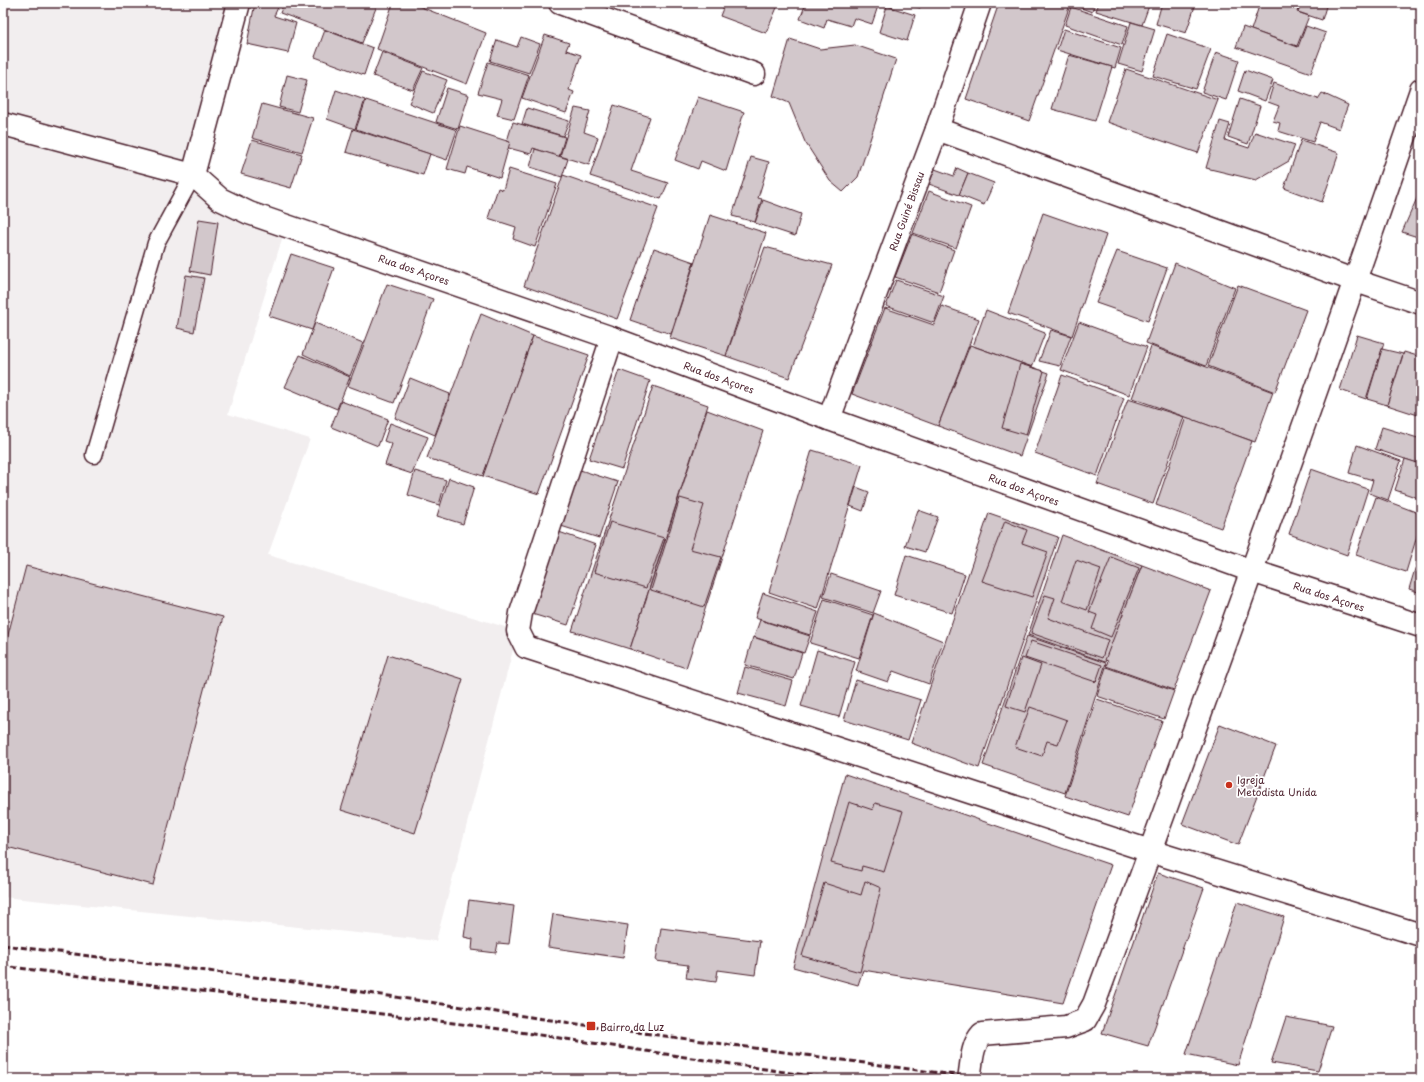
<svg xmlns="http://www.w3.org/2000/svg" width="1424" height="1082" font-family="'Playpen Sans',sans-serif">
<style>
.built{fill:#f2eeef}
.building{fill:#d2c7cb;stroke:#4a1f2b}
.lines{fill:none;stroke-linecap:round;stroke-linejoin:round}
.service-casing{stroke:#4a1f2b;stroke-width:19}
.minor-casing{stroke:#4a1f2b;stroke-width:25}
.service{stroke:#fff;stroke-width:16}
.minor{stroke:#fff;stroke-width:22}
.rail{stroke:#4a1f2b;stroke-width:3;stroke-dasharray:6 3;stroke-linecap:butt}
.poi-dot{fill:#c8321e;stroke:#fff;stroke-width:1.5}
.labels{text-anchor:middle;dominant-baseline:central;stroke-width:3.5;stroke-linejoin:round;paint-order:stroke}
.street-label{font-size:10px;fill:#4a1f2b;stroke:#fff}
.poi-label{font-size:10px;fill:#4a1f2b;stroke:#fff;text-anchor:start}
</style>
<rect width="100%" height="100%" fill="#fff"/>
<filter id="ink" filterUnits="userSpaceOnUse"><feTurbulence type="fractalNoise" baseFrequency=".025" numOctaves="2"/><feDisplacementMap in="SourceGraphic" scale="8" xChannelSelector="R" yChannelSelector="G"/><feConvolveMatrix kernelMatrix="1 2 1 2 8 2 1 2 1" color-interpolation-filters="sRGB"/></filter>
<g filter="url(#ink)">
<polygon class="built" points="3,3 194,3 238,10 193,175 286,226 228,414 310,439 268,555 518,631 436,941 3,897"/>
<g class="building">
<polygon points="255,3 280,3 274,16 296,23 288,53 247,44"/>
<polygon points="284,3 378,3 362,43 280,13"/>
<polygon points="393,3 411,3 486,33 467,84 377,49"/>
<polygon points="725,3 779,3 766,33 720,16"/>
<polygon points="806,3 879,3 872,24 854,18 851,26 827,19 824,28 800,19"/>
<polygon points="904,3 922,3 920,8"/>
<polygon points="999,3 1061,3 1070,5 1029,121 966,99"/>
<polygon points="1077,3 1095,3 1092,12 1076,6"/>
<polygon points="1099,3 1150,3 1142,25 1096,11"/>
<polygon points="1162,3 1196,3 1186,33 1156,24"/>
<polygon points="1260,3 1300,3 1297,12 1309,16 1297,46 1251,30"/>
<polygon points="1301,3 1327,3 1322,20 1298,12"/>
<polygon points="887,6 915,15 907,41 879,32"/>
<polygon points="1071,7 1128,26 1122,45 1065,25"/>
<polygon points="1131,22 1155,29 1142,71 1118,64"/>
<polygon points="1306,26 1326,33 1311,73 1236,47 1243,27 1298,47"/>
<polygon points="1064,29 1121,48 1115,68 1057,50"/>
<polygon points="325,30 373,48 364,75 315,57"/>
<polygon points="1167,34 1211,49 1196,89 1153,76"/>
<polygon points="545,35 569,43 566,50 581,55 569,90 574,92 566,113 522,98"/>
<polygon points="521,37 540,44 529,73 490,61 497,40 517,47"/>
<polygon points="790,39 820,49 855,45 896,59 858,177 843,192 830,181 805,142 789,103 773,96"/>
<polygon points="382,52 423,68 413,90 373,76"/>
<polygon points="1216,52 1239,60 1226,100 1202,92"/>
<polygon points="1069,55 1112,67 1095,121 1052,109"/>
<polygon points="488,62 529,75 514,119 497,115 502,99 478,93"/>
<polygon points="1126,69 1218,100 1198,153 1107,122"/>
<polygon points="1245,70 1273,80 1265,101 1238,91"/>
<polygon points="423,71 447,80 433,113 409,103"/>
<polygon points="287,75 307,80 298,112 279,107"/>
<polygon points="1274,83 1318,99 1322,93 1348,105 1339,129 1320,122 1313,142 1278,131 1280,123 1273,121 1279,106 1268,102"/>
<polygon points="447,88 469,95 458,129 436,122"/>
<polygon points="336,90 365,100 355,129 327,119"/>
<polygon points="698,97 744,112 726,171 701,161 698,169 675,160"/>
<polygon points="1240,99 1260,106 1248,144 1228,137"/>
<polygon points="366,100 457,130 447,160 356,129"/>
<polygon points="262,104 313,118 302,152 252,138"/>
<polygon points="614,105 650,117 631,171 668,183 661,199 590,176"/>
<polygon points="527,108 569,121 563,136 522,124"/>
<polygon points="575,108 590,111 584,132 598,137 589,165 560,156"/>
<polygon points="1220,121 1230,124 1225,140 1249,148 1255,132 1295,145 1289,161 1256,180 1206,168"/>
<polygon points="513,122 565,137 559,157 533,148 531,154 505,147"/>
<polygon points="460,126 510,142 500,178 467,167 465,174 447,169"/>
<polygon points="353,129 430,154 423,175 346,152"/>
<polygon points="252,140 302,154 291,188 241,174"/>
<polygon points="1301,140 1339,153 1322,202 1284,188"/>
<polygon points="535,149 568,159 562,177 530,167"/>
<polygon points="751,157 769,162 758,198 762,199 755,222 732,216"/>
<polygon points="957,168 968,173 959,195 929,184 935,169 954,176"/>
<polygon points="509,169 557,184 535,247 513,239 516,227 488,218 498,188 503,190"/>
<polygon points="968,173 994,183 984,205 959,195"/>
<polygon points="563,175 658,208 617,319 524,286"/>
<polygon points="1421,189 1421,238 1402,232"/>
<polygon points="929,191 971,207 956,248 913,233"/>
<polygon points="763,200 801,214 795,236 755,223"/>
<polygon points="1043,213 1106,235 1072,336 1008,313"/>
<polygon points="710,215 766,233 726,356 670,338"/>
<polygon points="199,219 218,222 210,275 190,271"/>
<polygon points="912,234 954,250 939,292 895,277"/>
<polygon points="765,247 832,265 789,378 726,356"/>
<polygon points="654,248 694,262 671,334 630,320"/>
<polygon points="1117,251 1167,268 1148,321 1096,303"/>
<polygon points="291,254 334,268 312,330 269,316"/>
<polygon points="1175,263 1235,288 1206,366 1146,343"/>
<polygon points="186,275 204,278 194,332 177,328"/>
<polygon points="896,280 944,296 934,323 886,306"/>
<polygon points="387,284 433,299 394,403 348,386"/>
<polygon points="1238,285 1306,310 1275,392 1208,366"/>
<polygon points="942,306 979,319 938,426 852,394 885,308 934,325"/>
<polygon points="986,310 1045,333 1032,367 973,346"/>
<polygon points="481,314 533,336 483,476 427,458"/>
<polygon points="1079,322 1147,347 1129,395 1061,370"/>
<polygon points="315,323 363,343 350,376 303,354"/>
<polygon points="1051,330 1071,336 1060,366 1039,361"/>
<polygon points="1357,335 1384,343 1366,399 1340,390"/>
<polygon points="533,336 589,355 539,494 483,476"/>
<polygon points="970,345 1049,373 1020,456 938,426"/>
<polygon points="1151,346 1273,392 1255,442 1132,398"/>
<polygon points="1382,349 1403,354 1387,405 1367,399"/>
<polygon points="1404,352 1421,357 1421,416 1387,405"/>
<polygon points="300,355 350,377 337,409 285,387"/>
<polygon points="1020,364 1044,371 1026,435 1002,428"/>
<polygon points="619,370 650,381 622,469 589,459"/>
<polygon points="1062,375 1124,398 1097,476 1035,453"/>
<polygon points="410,378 450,394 435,435 395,418"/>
<polygon points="653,386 708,405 630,649 572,631"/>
<polygon points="1128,399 1184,417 1153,504 1097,484"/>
<polygon points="341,401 388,419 378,446 331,427"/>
<polygon points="707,410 763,431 686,668 630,649"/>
<polygon points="1186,417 1252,441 1221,528 1156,505"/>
<polygon points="390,423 428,437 412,474 385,465 392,444 384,441"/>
<polygon points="1382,427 1421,439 1421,450 1417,463 1375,449"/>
<polygon points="1357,445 1401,461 1388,500 1369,493 1373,480 1349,473"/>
<polygon points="812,450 862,465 818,609 769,592"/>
<polygon points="1405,459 1421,464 1421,499 1395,490"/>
<polygon points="1311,469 1368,489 1347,555 1289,534"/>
<polygon points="580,470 618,482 599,538 561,526"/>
<polygon points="415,471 446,480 439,505 408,495"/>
<polygon points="449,478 474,487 463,524 437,516"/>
<polygon points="856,487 869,492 863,511 850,506"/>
<polygon points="1376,497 1421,514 1421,523 1406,572 1356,555"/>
<polygon points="680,498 704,505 690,549 721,557 704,607 651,590"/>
<polygon points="918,510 938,517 925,552 905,546"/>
<polygon points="989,513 1058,537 979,768 911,743"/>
<polygon points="1005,521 1027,530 1022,543 1048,552 1032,597 982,581"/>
<polygon points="610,522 664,538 646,588 594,572"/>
<polygon points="559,532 596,545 568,625 532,614"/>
<polygon points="1062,535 1142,565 1105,662 1028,635"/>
<polygon points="1421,549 1421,593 1409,589"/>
<polygon points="906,555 965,574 952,613 894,595"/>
<polygon points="1111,557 1139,568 1111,637 1092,629 1097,615 1089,612"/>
<polygon points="1076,560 1101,569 1087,610 1062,601"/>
<polygon points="1142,565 1211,591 1174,690 1106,666 1108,661 1105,660"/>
<polygon points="26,566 223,617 153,885 3,846 3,654"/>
<polygon points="831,574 881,591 873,613 823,597"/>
<polygon points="763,593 818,612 810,635 755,618"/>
<polygon points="1045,595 1055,598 1048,618 1108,640 1102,658 1031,633"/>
<polygon points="824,599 873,615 859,658 810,643"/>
<polygon points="874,613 943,641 929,684 893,671 888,682 856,671"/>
<polygon points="760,620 810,636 804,653 754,637"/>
<polygon points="1027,636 1106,663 1065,793 983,765"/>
<polygon points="753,637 802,653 794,679 745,665"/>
<polygon points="1031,641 1102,665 1096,682 1025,658"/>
<polygon points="817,650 855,662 839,717 801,706"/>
<polygon points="388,655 463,679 415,833 341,810"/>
<polygon points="1022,658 1041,665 1025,712 1006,706"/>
<polygon points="745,667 793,681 786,706 738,693"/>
<polygon points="1106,667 1174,691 1164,719 1097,696"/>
<polygon points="856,680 921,700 908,740 844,720"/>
<polygon points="1097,699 1162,721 1128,817 1065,796"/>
<polygon points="1030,707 1067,720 1058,744 1047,741 1042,756 1015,747"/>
<polygon points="1220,724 1276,746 1238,845 1182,824"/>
<polygon points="845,774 1111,865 1063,1003 863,970 858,985 793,967"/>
<polygon points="849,802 873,810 875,803 903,811 884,872 862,866 861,871 831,863"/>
<polygon points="1158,873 1204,888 1148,1046 1102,1033"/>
<polygon points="865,881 881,888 860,972 802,956 824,883 861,895"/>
<polygon points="469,900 514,906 509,944 498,943 496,953 472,950 473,939 464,937"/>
<polygon points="1237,902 1284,917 1238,1065 1186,1054"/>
<polygon points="553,914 628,925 623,958 548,947"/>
<polygon points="661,928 760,941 755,975 718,970 716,982 686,978 688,965 656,961"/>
<polygon points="1286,1017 1332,1026 1318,1071 1271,1063"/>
</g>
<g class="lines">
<g class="service-casing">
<polyline id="service" points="94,455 156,243 193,175"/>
</g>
<g class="minor-casing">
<g id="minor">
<polyline points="239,3 193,175 220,199 249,213 612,338 829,419 1252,571 1421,626"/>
<polyline points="560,3 754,74"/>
<polyline points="3,124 193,175"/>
<polyline points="937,129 1356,281 1421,303"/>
<polyline points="612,338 521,613 518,631 526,647 1150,851 1421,935"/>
<polyline points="829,419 937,129 980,3"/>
<path d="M969,1079C972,1063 971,1046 982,1034L1066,1027L1085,1020L1094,1004C1206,700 1316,396 1421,90"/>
</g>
</g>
<use href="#service" class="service"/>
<use href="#minor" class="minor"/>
<g class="rail">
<polyline points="3,945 294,982 591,1026 984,1079"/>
<polyline points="3,966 493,1028 831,1079"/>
</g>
</g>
</g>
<g class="poi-dot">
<circle cx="1229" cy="785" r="4"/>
<rect x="586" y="1021" width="10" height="10" rx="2"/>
</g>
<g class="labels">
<g class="street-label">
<text transform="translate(906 211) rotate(-70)">Rua Guiné Bissau</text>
<text transform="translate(414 269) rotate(19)">Rua dos Açores</text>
<text transform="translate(719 377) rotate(20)">Rua dos Açores</text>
<text transform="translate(1024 489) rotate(20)">Rua dos Açores</text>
<text transform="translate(1329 596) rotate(18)">Rua dos Açores</text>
</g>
<g class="poi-label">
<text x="1237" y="779">Igreja<tspan x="1237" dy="12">Metodista Unida</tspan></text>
<text x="600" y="1026">Bairro da Luz</text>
</g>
</g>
<rect width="1424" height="1082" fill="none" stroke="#fff" stroke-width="16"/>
<rect x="8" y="8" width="1408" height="1066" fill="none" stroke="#4a1f2b" stroke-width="1.5" filter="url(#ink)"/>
</svg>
